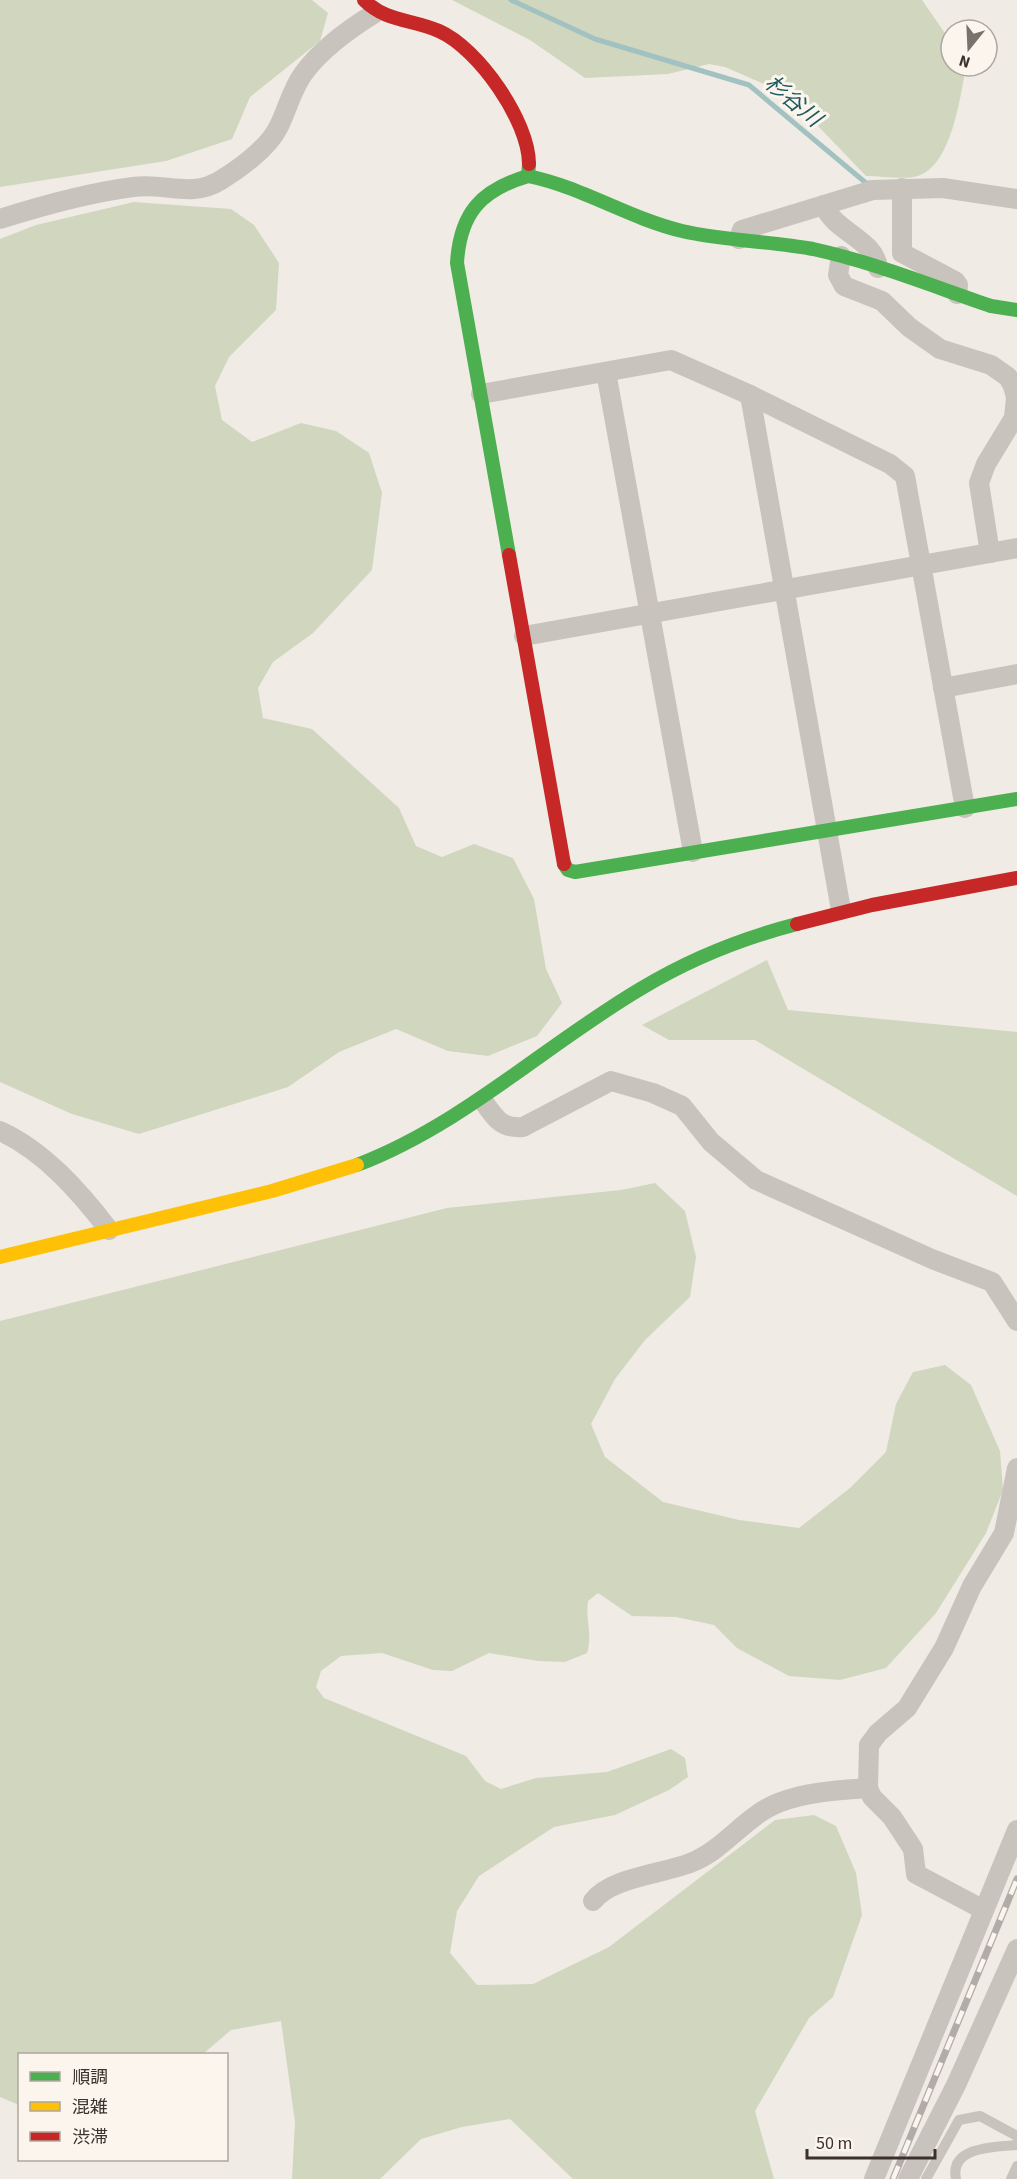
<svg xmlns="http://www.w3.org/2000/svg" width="1017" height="2179" font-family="'Source Sans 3','Noto Sans JP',sans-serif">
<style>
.green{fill:#d1d6bf}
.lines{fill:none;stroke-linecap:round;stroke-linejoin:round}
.stream{stroke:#a1c2c1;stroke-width:5}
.lane{stroke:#c9c3be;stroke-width:10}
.street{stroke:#c9c3be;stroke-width:20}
.fast{stroke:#4caf50;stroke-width:14}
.slow{stroke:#ffc107;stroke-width:14}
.jam{stroke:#c62828;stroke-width:14}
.rail-casing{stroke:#b1aca8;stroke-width:7}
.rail{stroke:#fbf5ee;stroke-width:4.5;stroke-dasharray:14;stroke-linecap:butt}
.labels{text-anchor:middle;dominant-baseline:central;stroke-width:6;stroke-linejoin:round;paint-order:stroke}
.water-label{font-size:22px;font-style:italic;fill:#1f5a5e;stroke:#fbf5ee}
</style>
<rect width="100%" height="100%" fill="#f0ebe5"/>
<g class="green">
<polygon points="0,0 312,0 328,13 320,41 250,97 232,139 166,161 0,187"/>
<path d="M452,0H922L951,42V66L966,67C960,97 952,165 918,176C907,180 880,176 866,176L819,127L803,101L725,67L709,64L668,74L585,78L530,40Z"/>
<polygon points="134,202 231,209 254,225 279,263 276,310 229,357 215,386 222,420 252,442 301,423 336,431 369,453 382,493 372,570 313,633 273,662 258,688 263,718 312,729 399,808 416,846 442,857 474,844 513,858 534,899 546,969 562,1003 537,1036 488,1056 448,1051 396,1029 339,1052 288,1087 139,1134 72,1114 0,1082 0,239 36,225"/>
<polygon points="767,960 788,1010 1017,1032 1017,1196 755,1040 669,1040 642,1025"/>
<path d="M655,1183L685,1211L696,1257L690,1297L645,1340L615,1379L591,1424L605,1457L663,1502L739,1520L799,1528L850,1488L886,1452L896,1404L913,1372L945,1365L971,1385L1000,1451L1003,1490L986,1533L936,1613L886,1668L840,1680L789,1676L737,1648L714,1625L676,1617L632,1616L598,1593L588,1601C585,1621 593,1633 587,1653L565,1662L538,1661L489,1653L452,1671L433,1670L382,1653L341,1656L321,1671L316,1687L324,1698L466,1756L485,1781L501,1789L536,1778L607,1772L671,1749L685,1758L688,1777L669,1790L615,1815L554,1827L479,1876L457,1911L450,1953L477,1985L533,1984L609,1947L775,1820L814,1815L836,1826L856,1873L862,1915L833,1997L809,2018L755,2111L774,2179H573L510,2119L462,2127L421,2139L380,2179H292L295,2122L281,2021L231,2030L203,2054H20L19,2105L0,2097V1321L447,1208L621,1190Z"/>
</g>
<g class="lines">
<polyline class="stream" points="511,0 595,39 749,85 866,183 870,183"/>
<g class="lane">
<polyline points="926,2179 959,2120 980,2116 1017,2136"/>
<path d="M956,2179C949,2146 996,2147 1017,2145"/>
<polyline points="1011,2179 1017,2166"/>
</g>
<g class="street">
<polyline points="902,188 902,253 955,281 958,285 957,294"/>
<path d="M824,205C834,232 875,239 878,268"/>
<path d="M0,219C44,205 87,193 133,187C165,182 191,199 221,180C239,169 268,148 278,128C287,111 291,91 303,74C321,49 349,29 375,13"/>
<polyline points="739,239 742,230 873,190 943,188 1017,199"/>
<polyline points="841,256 838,275 844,286 882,301 909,327 940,349 991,365 1008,377 1013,386 1016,397 1014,418 986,464 979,483 990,553"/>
<polyline points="606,372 693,852"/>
<polyline points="481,394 671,360 750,395 841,910"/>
<polyline points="750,395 890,464 905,476 965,808"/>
<polyline points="524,636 1017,548"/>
<polyline points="943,688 1017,674"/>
<path d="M483,1101C495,1118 501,1129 523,1127L611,1081L653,1093L682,1106L711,1142L756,1180L932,1259L992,1282L1017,1321"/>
<path d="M0,1131C44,1151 80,1192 109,1230"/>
<path d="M593,1901C612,1876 667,1874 695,1861C726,1847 746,1816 778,1803C805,1792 839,1790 868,1788"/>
<polyline points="984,1910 916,1874 913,1849 892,1817 872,1797 868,1788 869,1745 878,1733 907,1708 944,1648 972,1586 1004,1533 1017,1468"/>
<polyline points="874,2179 1017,1830"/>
<polyline points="908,2179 956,2085 1017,1949"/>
</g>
<g class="fast">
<path d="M529,164L528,176C582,187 628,218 682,231C725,241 770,241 813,249C873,262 932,286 991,306L1017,310"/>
<path d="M509,555L457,263C460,213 481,190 528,176"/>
<polyline points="564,864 568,870 575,872 1017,799"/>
<path d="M357,1165C464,1124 545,1045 642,988C690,959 743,938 797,924"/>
</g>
<polyline class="slow" points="0,1257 272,1191 357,1165"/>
<g class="jam">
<path d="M364,0C386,22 412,19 439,31C478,48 529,121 529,164"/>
<polyline points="509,555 564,864"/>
<polyline points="797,924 872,905 1017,878"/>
</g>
<g class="rail-casing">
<polyline id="rail" points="893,2179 1017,1879"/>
</g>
<use href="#rail" class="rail"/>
</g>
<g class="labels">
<g class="water-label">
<text transform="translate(793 101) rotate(40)">杉谷川</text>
</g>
</g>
<rect x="18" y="2053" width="210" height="108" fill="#fbf5ee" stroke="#aea6a0" stroke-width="1.5"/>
<rect x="30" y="2072" width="30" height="9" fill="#4caf50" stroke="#aea6a0" stroke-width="1.5"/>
<text x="72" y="2083" font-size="18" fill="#3b302b">順調</text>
<rect x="30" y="2102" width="30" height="9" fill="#ffc107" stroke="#aea6a0" stroke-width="1.5"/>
<text x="72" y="2113" font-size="18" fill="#3b302b">混雑</text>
<rect x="30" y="2132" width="30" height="9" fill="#c62828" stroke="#aea6a0" stroke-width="1.5"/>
<text x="72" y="2143" font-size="18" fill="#3b302b">渋滞</text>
<g transform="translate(969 48) rotate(198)"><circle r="28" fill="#fbf5ee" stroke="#aea6a0" stroke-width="1.5"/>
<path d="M0-4.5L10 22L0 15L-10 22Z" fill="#7a716c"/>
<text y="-9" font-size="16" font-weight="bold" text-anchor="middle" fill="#3b302b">N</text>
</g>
<path d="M807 2149v9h128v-9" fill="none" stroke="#3b302b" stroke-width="3"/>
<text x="816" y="2149" font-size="18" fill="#3b302b" stroke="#fbf5ee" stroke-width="4.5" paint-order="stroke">50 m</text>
</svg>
